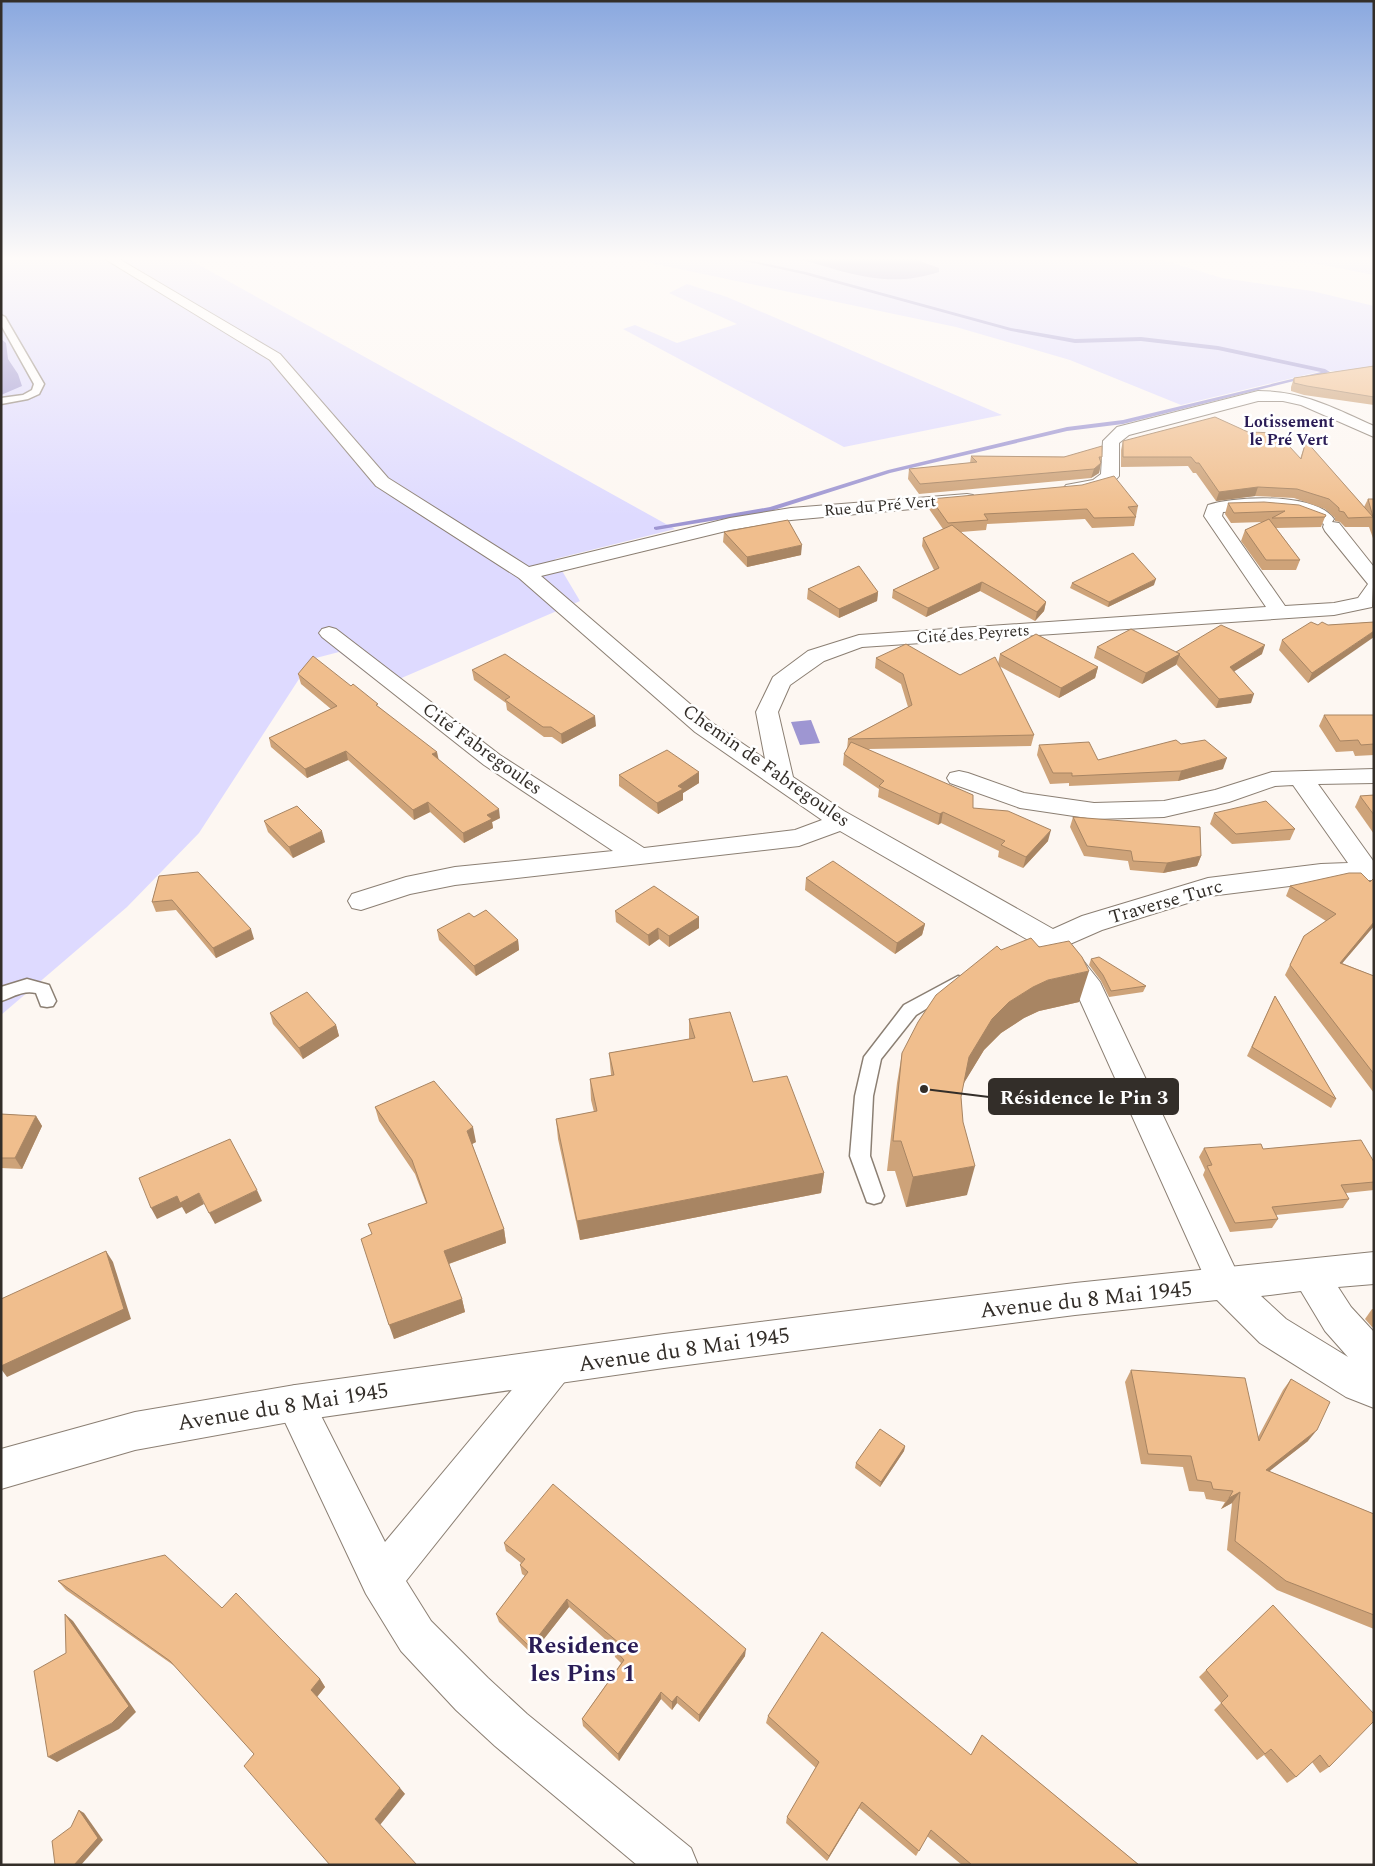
<svg xmlns="http://www.w3.org/2000/svg" width="1375" height="1866" font-family="Spectral,serif">
<style>
.green{fill:#dedaff}
.water{fill:#9e96d2}
.lines{fill:none;stroke-linecap:round;stroke-linejoin:round}
.stream{fill:#9e96d2;fill-rule:evenodd}
.lane-casing{stroke:#8b7f73;stroke-width:3}
.street-casing{stroke:#8b7f73;stroke-width:2}
.secondary-casing{stroke:#8b7f73;stroke-width:2}
.lane{fill:#fff;fill-rule:evenodd}
.street{fill:#fff;fill-rule:evenodd}
.secondary{fill:#fff;fill-rule:evenodd}
.wall{fill:#cea379}
.shaded-wall{fill:#a88563}
.building{fill:#f0be8d;stroke:#a88563}
.labels{text-anchor:middle;dominant-baseline:central;stroke-width:5;stroke-linejoin:round;paint-order:stroke}
.far-neighbourhood-label{font-size:16px;font-weight:bold;fill:#2a1c56;stroke:#fff}
.far-street-label{font-size:16px;fill:#332e29;stroke:#fff}
.street-label{font-size:19px;fill:#332e29;stroke:#fff}
.near-street-label{font-size:22px;fill:#332e29;stroke:#fff}
.near-neighbourhood-label{font-size:24px;font-weight:bold;fill:#2a1c56;stroke:#fff}
.leader{fill:none;stroke:#332e29;stroke-width:2}
.callout-dot{fill:#332e29;stroke:#fff;stroke-width:2}
.callout{fill:#332e29;stroke:#332e29;stroke-width:2}
.callout-label{font-size:20px;text-anchor:middle;font-weight:bold;fill:#fff}
</style>
<rect width="100%" height="100%" fill="#fdf7f2"/>
<g class="green">
<polygon points="1,256 183,256 675,529 555,559 580,601 383,686 339,652 312,659 199,833 127,907 1,1015"/>
<polygon points="617,256 1150,256 1222,278 1312,291 1374,306 1374,378 1326,370 1181,405 1070,360 956,327"/>
<polygon points="1219,256 1374,256 1374,275 1318,264"/>
<polygon points="687,284 727,297 1002,415 844,447 623,329 635,325 677,343 737,324 669,293"/>
</g>
<g class="water">
<path d="M790,256H907L939,268V272C885,290 843,271 790,256Z"/>
<polygon points="1,339 6,343 8,359 18,374 22,386 1,395"/>
<polygon points="811,720 820,743 800,745 791,722"/>
</g>
<g class="lines">
<polygon class="stream" points="722,256 729,256 806,272 1011,328 1075,339 1141,337 1218,346 1325,369 1330,372 1123,424 1067,431 890,473 771,511 656,530 654,529 654,527 770,507 888,470 1067,427 1123,420 1321,372 1218,350 1141,341 1075,343 1011,331 803,274"/>
<g class="lane-casing">
<g id="lane">
<polygon points="1,315 5,317 44,384 39,394 28,399 1,404 1,398 23,395 32,390 34,384 1,325"/>
<polygon points="958,976 964,978 966,982 964,986 916,1015 881,1059 873,1096 870,1156 884,1196 881,1202 874,1204 867,1202 850,1156 855,1096 864,1057 904,1005"/>
<path d="M27,979L49,985L56,1001L53,1006L47,1007L41,1006L36,993C22,990 14,997 1,1001V987Z"/>
</g>
</g>
<g class="street-casing">
<g id="street">
<path d="M100,256H114L280,354L388,478L529,567L730,518L791,508L967,494L973,495L976,499L973,503L967,504L791,520L730,530L541,576L711,722L765,759L756,712L773,677L808,651L859,635L1266,607L1204,516L1208,505C1235,496 1316,492 1334,519L1332,522L1339,523L1374,567L1372,607L1334,615L862,647L824,661L790,685L778,712L793,777L844,811L1053,929L1082,916L1208,878L1321,864L1348,863L1293,785L1275,786L1229,802L1164,817L1094,819L1020,808L950,783L947,778L950,773L959,771L968,773L1024,793L1094,803L1164,801L1215,790L1272,772L1374,769V783L1318,784L1374,862V880L1321,882L1210,896L1102,930L1070,944L1100,982L1243,1285L1237,1296L1225,1301L1213,1296L1074,987L1042,948L840,831L799,846L455,885L410,894L361,910L352,908L348,901L352,894L406,877L455,867L613,851L484,765L322,637L319,633L322,629L329,627L336,629L500,755L644,848L795,830L822,820L695,732L519,578L376,486L270,360ZM1261,510L1296,513L1324,524L1323,527L1325,531L1368,584L1358,598L1334,603L1285,606L1222,516L1223,512Z"/>
<path d="M1258,391C1303,391 1334,408 1374,426V437L1301,405L1283,401H1258L1129,435L1119,443V476C1109,490 1081,497 1066,493L1063,489L1066,485L1093,480L1101,474L1103,441L1117,427Z"/>
<polygon points="553,1350 566,1356 572,1368 566,1380 406,1581 431,1621 488,1678 527,1714 691,1848 698,1865 637,1865 495,1746 456,1710 401,1651 366,1594 276,1403 282,1390 295,1385 308,1390 385,1542 540,1356"/>
</g>
</g>
<g class="secondary-casing">
<path id="secondary" d="M1374,1252V1284L1338,1287L1351,1307L1374,1332V1408L1346,1397L1260,1343L1217,1300L1075,1315L664,1368L295,1421L135,1450L1,1489V1449L135,1412L295,1385L664,1334L1075,1283ZM1301,1291L1325,1331L1348,1357L1286,1319L1261,1296Z"/>
</g>
<use href="#lane" class="lane"/>
<use href="#street" class="street"/>
<use href="#secondary" class="secondary"/>
</g>
<g class="wall">
<polygon points="1374,366 1374,405 1304,395 1291,391 1291,387 1294,378"/>
<polygon points="1123,441 1300,459 1306,441 1364,507 1368,499 1374,499 1374,541 1369,527 1345,527 1340,522 1335,521 1335,518 1325,509 1294,498 1255,496 1216,501 1196,473 1193,473 1188,466 1121,467 1121,450"/>
<polygon points="971,456 1102,457 1101,462 1101,463 1099,473 1091,478 919,494 908,479 909,469 970,463"/>
<polygon points="931,499 1138,506 1134,526 1092,528 1085,519 987,524 986,530 961,532 1046,602 1044,611 1035,621 980,591 926,617 892,598 893,590 934,570 922,546 923,538 943,529 929,509"/>
<polygon points="1228,503 1325,517 1321,527 1276,528 1300,560 1296,570 1262,570 1241,541 1245,530 1263,522 1231,523 1225,514"/>
<polygon points="724,532 801,555 747,567 723,542"/>
<polygon points="1072,583 1154,585 1108,607 1070,588"/>
<polygon points="808,589 878,592 877,601 839,618 807,599"/>
<polygon points="1374,622 1308,683 1279,650 1282,640 1328,625"/>
<polygon points="1097,647 1176,652 1262,654 1234,671 1251,703 1216,708 1176,664 1142,684 1094,658"/>
<polygon points="1000,654 1098,667 1095,678 1059,698 999,666 1034,735 1031,746 868,749 973,808 1048,841 1023,868 998,857 999,851 941,823 938,825 878,797 879,789 843,765 844,754 847,750 848,739 908,707 901,684 875,668 876,658 960,675 998,664"/>
<polygon points="472,670 596,726 562,744 552,737 544,737 507,710 506,703 474,680"/>
<polygon points="298,674 379,707 438,759 500,818 492,822 493,828 464,843 430,812 414,820 348,760 307,778 271,747 269,738 331,709 301,684"/>
<polygon points="1324,715 1374,715 1374,755 1355,756 1353,751 1336,752 1319,726"/>
<polygon points="1181,744 1223,769 1178,781 1069,786 1069,783 1050,784 1037,755 1039,745 1098,760"/>
<polygon points="699,772 699,783 683,793 683,800 658,814 619,786 619,775"/>
<polygon points="1374,795 1374,834 1355,807 1360,796"/>
<polygon points="1214,813 1295,829 1290,840 1232,844 1210,824"/>
<polygon points="1073,817 1201,856 1197,866 1163,873 1130,870 1128,861 1084,856 1070,827"/>
<polygon points="264,821 325,842 293,858 268,832"/>
<polygon points="159,876 254,939 216,958 176,910 156,912 152,902"/>
<polygon points="806,878 925,924 922,935 895,954 805,890"/>
<polygon points="1374,878 1374,926 1342,963 1374,976 1374,1093 1285,975 1304,936 1326,921 1286,896 1290,886 1370,882"/>
<polygon points="615,911 699,917 699,928 669,947 659,939 649,946 616,922"/>
<polygon points="474,917 518,940 519,950 476,976 439,940 437,930"/>
<polygon points="1001,950 1079,1002 1039,1011 1024,1018 1001,1033 984,1050 963,1084 961,1097 967,1195 906,1207 895,1171 887,1171 897,1083 902,1053"/>
<polygon points="1091,959 1146,986 1143,992 1109,997 1101,981 1089,965"/>
<polygon points="1275,996 1336,1099 1331,1108 1247,1056"/>
<polygon points="270,1013 336,1025 339,1036 303,1059 273,1024"/>
<polygon points="689,1019 753,1082 824,1173 821,1193 580,1240 558,1139 556,1119 594,1112 591,1100 590,1079 611,1075 609,1053 689,1039"/>
<polygon points="375,1107 476,1142 472,1144 504,1229 506,1243 449,1264 462,1299 465,1312 394,1339 372,1234 426,1203 415,1174 379,1121"/>
<polygon points="1,1114 36,1116 42,1126 22,1169 1,1168"/>
<polygon points="1204,1148 1263,1149 1374,1162 1374,1190 1346,1193 1349,1199 1343,1208 1276,1215 1278,1219 1272,1228 1230,1232 1203,1175 1205,1170 1199,1157"/>
<polygon points="1372,1309 1374,1309 1374,1328 1372,1327 1365,1319"/>
<polygon points="1131,1370 1258,1437 1283,1390 1291,1379 1308,1441 1269,1471 1374,1514 1374,1629 1277,1590 1227,1550 1232,1503 1221,1509 1225,1502 1206,1499 1204,1492 1189,1491 1183,1467 1141,1464 1125,1382"/>
<polygon points="905,1446 904,1451 880,1487 855,1468 856,1463"/>
<polygon points="504,1543 745,1656 699,1722 677,1703 672,1710 661,1699 619,1761 583,1726 582,1719 621,1663 615,1657 614,1649 615,1648 569,1607 532,1654 499,1622 496,1614 525,1576 522,1574 520,1565 521,1563 506,1551"/>
<polygon points="58,1581 222,1608 320,1679 325,1687 317,1697 405,1794 254,1754 176,1667 66,1590"/>
<polygon points="1273,1605 1329,1767 1320,1773 1312,1762 1296,1777 1287,1783 1264,1755 1257,1760 1214,1710 1221,1703 1199,1677"/>
<polygon points="768,1716 971,1755 982,1735 1139,1865 962,1865 927,1836 916,1856 859,1808 827,1861 786,1823 787,1817 816,1768 766,1723"/>
</g>
<g class="shaded-wall">
<polygon points="1101,463 1099,473 1091,478 1094,469"/>
<polygon points="1258,487 1255,496 1216,501 1219,492"/>
<polygon points="802,545 801,555 747,567 747,557"/>
<polygon points="1156,579 1154,585 1108,607 1109,602"/>
<polygon points="982,582 980,591 926,617 928,608"/>
<polygon points="878,592 877,601 839,618 839,609"/>
<polygon points="1046,602 1044,611 1035,621 1037,612"/>
<polygon points="1374,631 1374,637 1308,683 1312,673"/>
<polygon points="1265,645 1262,654 1227,676 1230,667"/>
<polygon points="1180,654 1176,665 1142,684 1146,673"/>
<polygon points="1098,667 1095,678 1059,698 1061,688"/>
<polygon points="1254,694 1251,703 1216,708 1219,699"/>
<polygon points="595,716 596,726 562,744 561,734"/>
<polygon points="346,751 348,760 307,778 305,769"/>
<polygon points="437,752 439,761 432,754"/>
<polygon points="1227,758 1223,769 1178,781 1181,771"/>
<polygon points="699,772 699,783 683,793 683,800 658,814 657,803 678,786"/>
<polygon points="428,802 430,812 414,820 413,810"/>
<polygon points="499,809 500,818 492,822 493,828 464,843 463,833 487,815"/>
<polygon points="943,812 941,823 938,825 940,814"/>
<polygon points="1051,830 1048,841 1023,868 1026,857"/>
<polygon points="322,831 325,842 293,858 289,847"/>
<polygon points="1201,856 1197,866 1163,873 1167,863"/>
<polygon points="699,917 699,928 669,947 669,936"/>
<polygon points="1374,922 1374,926 1334,973 1340,963"/>
<polygon points="925,924 922,935 895,954 897,943"/>
<polygon points="658,928 659,939 649,946 648,935"/>
<polygon points="251,929 254,939 216,958 213,948"/>
<polygon points="518,940 519,950 476,976 474,966"/>
<polygon points="1089,971 1079,1002 1039,1011 1024,1018 1001,1033 984,1050 961,1088 969,1057 992,1019 1009,1002 1033,987 1048,980"/>
<polygon points="336,1025 339,1036 303,1059 299,1048"/>
<polygon points="36,1116 42,1126 22,1169 15,1158"/>
<polygon points="473,1127 476,1142 470,1145 467,1131"/>
<polygon points="975,1166 967,1195 906,1207 913,1177"/>
<polygon points="824,1173 821,1193 580,1240 577,1221"/>
<polygon points="257,1190 262,1201 215,1224 209,1213"/>
<polygon points="199,1193 204,1204 186,1214 182,1207 157,1219 151,1208 177,1196"/>
<polygon points="504,1229 506,1243 448,1264 444,1251"/>
<polygon points="106,1251 113,1262 131,1319 7,1377 1,1369 1,1366"/>
<polygon points="462,1299 465,1312 394,1339 389,1325"/>
<polygon points="1317,1430 1308,1441 1257,1481 1266,1470"/>
<polygon points="905,1446 904,1451 880,1487 881,1482"/>
<polygon points="1240,1492 1232,1503 1221,1509 1229,1498"/>
<polygon points="567,1599 569,1607 532,1654 530,1647"/>
<polygon points="65,1614 73,1621 136,1712 119,1729 57,1762 48,1757 112,1723"/>
<polygon points="746,1649 745,1656 699,1722 699,1715"/>
<polygon points="320,1679 325,1687 316,1698 311,1690"/>
<polygon points="661,1692 661,1699 619,1761 618,1754"/>
<polygon points="677,1696 677,1703 672,1710 672,1702"/>
<polygon points="400,1788 405,1794 380,1825 375,1819"/>
<polygon points="862,1802 859,1808 827,1861 829,1856"/>
<polygon points="79,1810 84,1813 103,1840 81,1865 74,1865"/>
</g>
<g class="building">
<polygon points="1374,366 1374,397 1307,386 1294,383 1294,378"/>
<polygon points="1215,417 1248,432 1277,433 1301,459 1306,441 1373,517 1368,499 1374,499 1374,518 1373,517 1348,518 1344,512 1339,511 1339,508 1329,499 1297,489 1258,487 1219,492 1199,463 1196,463 1191,457 1123,457 1123,441"/>
<polygon points="1102,446 1102,457 1099,457 1101,463 1094,469 920,484 909,469 977,462 971,456 1064,457"/>
<polygon points="1114,476 1138,506 1128,507 1136,517 1094,518 1087,509 984,514 988,520 948,523 931,499 1082,485"/>
<polygon points="1264,502 1299,505 1326,515 1325,517 1272,518 1285,511 1234,513 1228,503"/>
<polygon points="1269,519 1300,560 1266,560 1245,530"/>
<polygon points="788,520 802,545 747,557 724,532"/>
<polygon points="952,525 1046,602 1037,612 982,582 928,608 893,590 939,568 923,538"/>
<polygon points="1133,553 1156,579 1109,602 1072,583"/>
<polygon points="859,566 878,592 839,609 808,589"/>
<polygon points="1311,622 1318,625 1322,622 1328,625 1374,622 1374,631 1312,673 1282,640"/>
<polygon points="1221,625 1265,645 1230,667 1254,694 1219,699 1179,655 1180,654 1176,652"/>
<polygon points="1131,629 1180,654 1146,673 1097,647"/>
<polygon points="1036,634 1098,667 1061,688 1000,654"/>
<polygon points="906,644 960,675 995,657 1034,735 848,739 912,705 903,674 876,658"/>
<polygon points="505,654 595,716 561,734 551,727 543,727 505,700 510,697 472,670"/>
<polygon points="313,656 351,686 353,684 378,704 376,705 437,752 432,754 499,809 487,815 492,819 463,833 428,802 413,810 346,751 305,769 269,738 337,706 298,674"/>
<polygon points="1324,715 1374,715 1374,744 1361,745 1358,740 1340,741"/>
<polygon points="1176,740 1181,744 1205,740 1227,758 1181,771 1072,776 1072,773 1053,773 1039,745 1089,742 1098,760"/>
<polygon points="851,742 973,795 973,808 1008,811 1051,830 1026,857 1001,845 1005,841 943,812 940,814 879,786 884,781 844,754"/>
<polygon points="667,750 699,772 678,786 683,789 657,803 619,775"/>
<polygon points="1374,795 1374,815 1360,796"/>
<polygon points="1266,801 1295,829 1236,834 1214,813"/>
<polygon points="297,806 322,831 289,847 264,821"/>
<polygon points="1073,817 1200,827 1201,856 1167,863 1133,861 1131,851 1087,846"/>
<polygon points="833,861 925,924 897,943 806,878"/>
<polygon points="198,872 251,929 213,948 172,900 152,902 159,876"/>
<polygon points="1349,873 1361,873 1370,882 1374,878 1374,922 1340,963 1374,976 1374,1074 1290,965 1304,936 1336,914 1290,886"/>
<polygon points="654,886 699,917 669,936 658,928 648,935 615,911"/>
<polygon points="486,910 518,940 474,966 437,930 469,913 474,917"/>
<polygon points="1031,938 1039,947 1069,941 1082,957 1089,971 1048,980 1033,987 1009,1002 992,1019 969,1057 961,1097 963,1122 975,1166 913,1177 901,1141 893,1141 902,1053 918,1022 936,995 997,946 1001,950"/>
<polygon points="1099,957 1146,986 1111,991 1103,975 1091,959"/>
<polygon points="307,992 336,1025 299,1048 270,1013"/>
<polygon points="1275,996 1336,1099 1252,1047"/>
<polygon points="730,1012 753,1082 787,1076 824,1173 577,1221 556,1119 597,1111 590,1079 614,1075 609,1053 695,1038 689,1019"/>
<polygon points="434,1081 473,1127 467,1131 504,1229 444,1251 462,1299 389,1325 361,1239 372,1234 368,1224 427,1203 412,1160 375,1107"/>
<polygon points="1,1114 36,1116 15,1158 1,1158"/>
<polygon points="230,1139 257,1190 209,1213 199,1193 180,1203 177,1196 151,1208 139,1178"/>
<polygon points="1361,1140 1374,1162 1374,1182 1341,1185 1349,1199 1272,1207 1278,1219 1235,1223 1207,1166 1212,1165 1204,1148 1261,1144 1263,1149"/>
<polygon points="106,1251 124,1309 1,1366 1,1299"/>
<polygon points="1131,1370 1245,1378 1259,1441 1291,1379 1330,1402 1317,1430 1266,1470 1374,1514 1374,1615 1286,1581 1235,1541 1240,1492 1229,1498 1233,1491 1213,1489 1211,1482 1197,1480 1191,1456 1148,1454"/>
<polygon points="880,1429 905,1446 881,1482 856,1463"/>
<polygon points="553,1484 746,1649 699,1715 677,1696 672,1702 661,1692 618,1754 582,1719 624,1660 614,1649 619,1643 567,1599 530,1647 496,1614 528,1572 520,1565 525,1559 504,1543"/>
<polygon points="165,1555 222,1608 236,1593 320,1679 311,1690 400,1788 375,1819 417,1865 330,1865 244,1766 254,1754 170,1661 58,1581"/>
<polygon points="1273,1605 1374,1714 1374,1721 1329,1767 1320,1755 1296,1777 1271,1749 1265,1754 1221,1703 1228,1696 1206,1670"/>
<polygon points="65,1614 129,1706 112,1723 48,1757 34,1671 66,1653"/>
<polygon points="822,1632 971,1755 982,1735 1139,1865 972,1865 931,1830 919,1851 862,1802 829,1856 787,1817 819,1762 768,1716"/>
<polygon points="79,1810 98,1838 74,1865 55,1865 52,1841 71,1827"/>
</g>
<linearGradient id="sky" x2="0" y2="1"><stop stop-color="#8aa8df"/><stop offset="0.5" stop-color="#fefbf9"/><stop offset="1" stop-color="#fefbf9" stop-opacity="0"/></linearGradient>
<rect width="1375" height="517" fill="url(#sky)"/>
<g class="labels">
<g class="far-neighbourhood-label">
<text x="1289" y="422">Lotissement<tspan x="1289" dy="18">le Pré Vert</tspan></text>
</g>
<g class="far-street-label">
<text transform="translate(880 506) rotate(-5)">Rue du Pré Vert</text>
<text transform="translate(973 634) rotate(-4)">Cité des Peyrets</text>
</g>
<g class="street-label">
<text transform="translate(482 749) rotate(36)">Cité Fabregoules</text>
<text transform="translate(766 766) rotate(35)">Chemin de Fabregoules</text>
<text transform="translate(1166 902) rotate(-16)">Traverse Turc</text>
</g>
<g class="near-street-label">
<text transform="translate(1086 1300) rotate(-6)">Avenue du 8 Mai 1945</text>
<text transform="translate(684 1350) rotate(-8)">Avenue du 8 Mai 1945</text>
<text transform="translate(283 1407) rotate(-9)">Avenue du 8 Mai 1945</text>
</g>
<g class="near-neighbourhood-label">
<text x="583" y="1646">Residence<tspan x="583" dy="28">les Pins 1</tspan></text>
</g>
</g>
<path class="leader" d="M924 1089L989 1097"/>
<circle class="callout-dot" cx="924" cy="1089" r="5"/>
<rect class="callout" x="989" y="1079" width="189" height="35" rx="5"/>
<g class="callout-label">
<text x="1084" y="1104">Résidence le Pin 3</text>
</g>
<rect width="1375" height="1866" fill="none" stroke="#332e29" stroke-width="5"/>
</svg>
